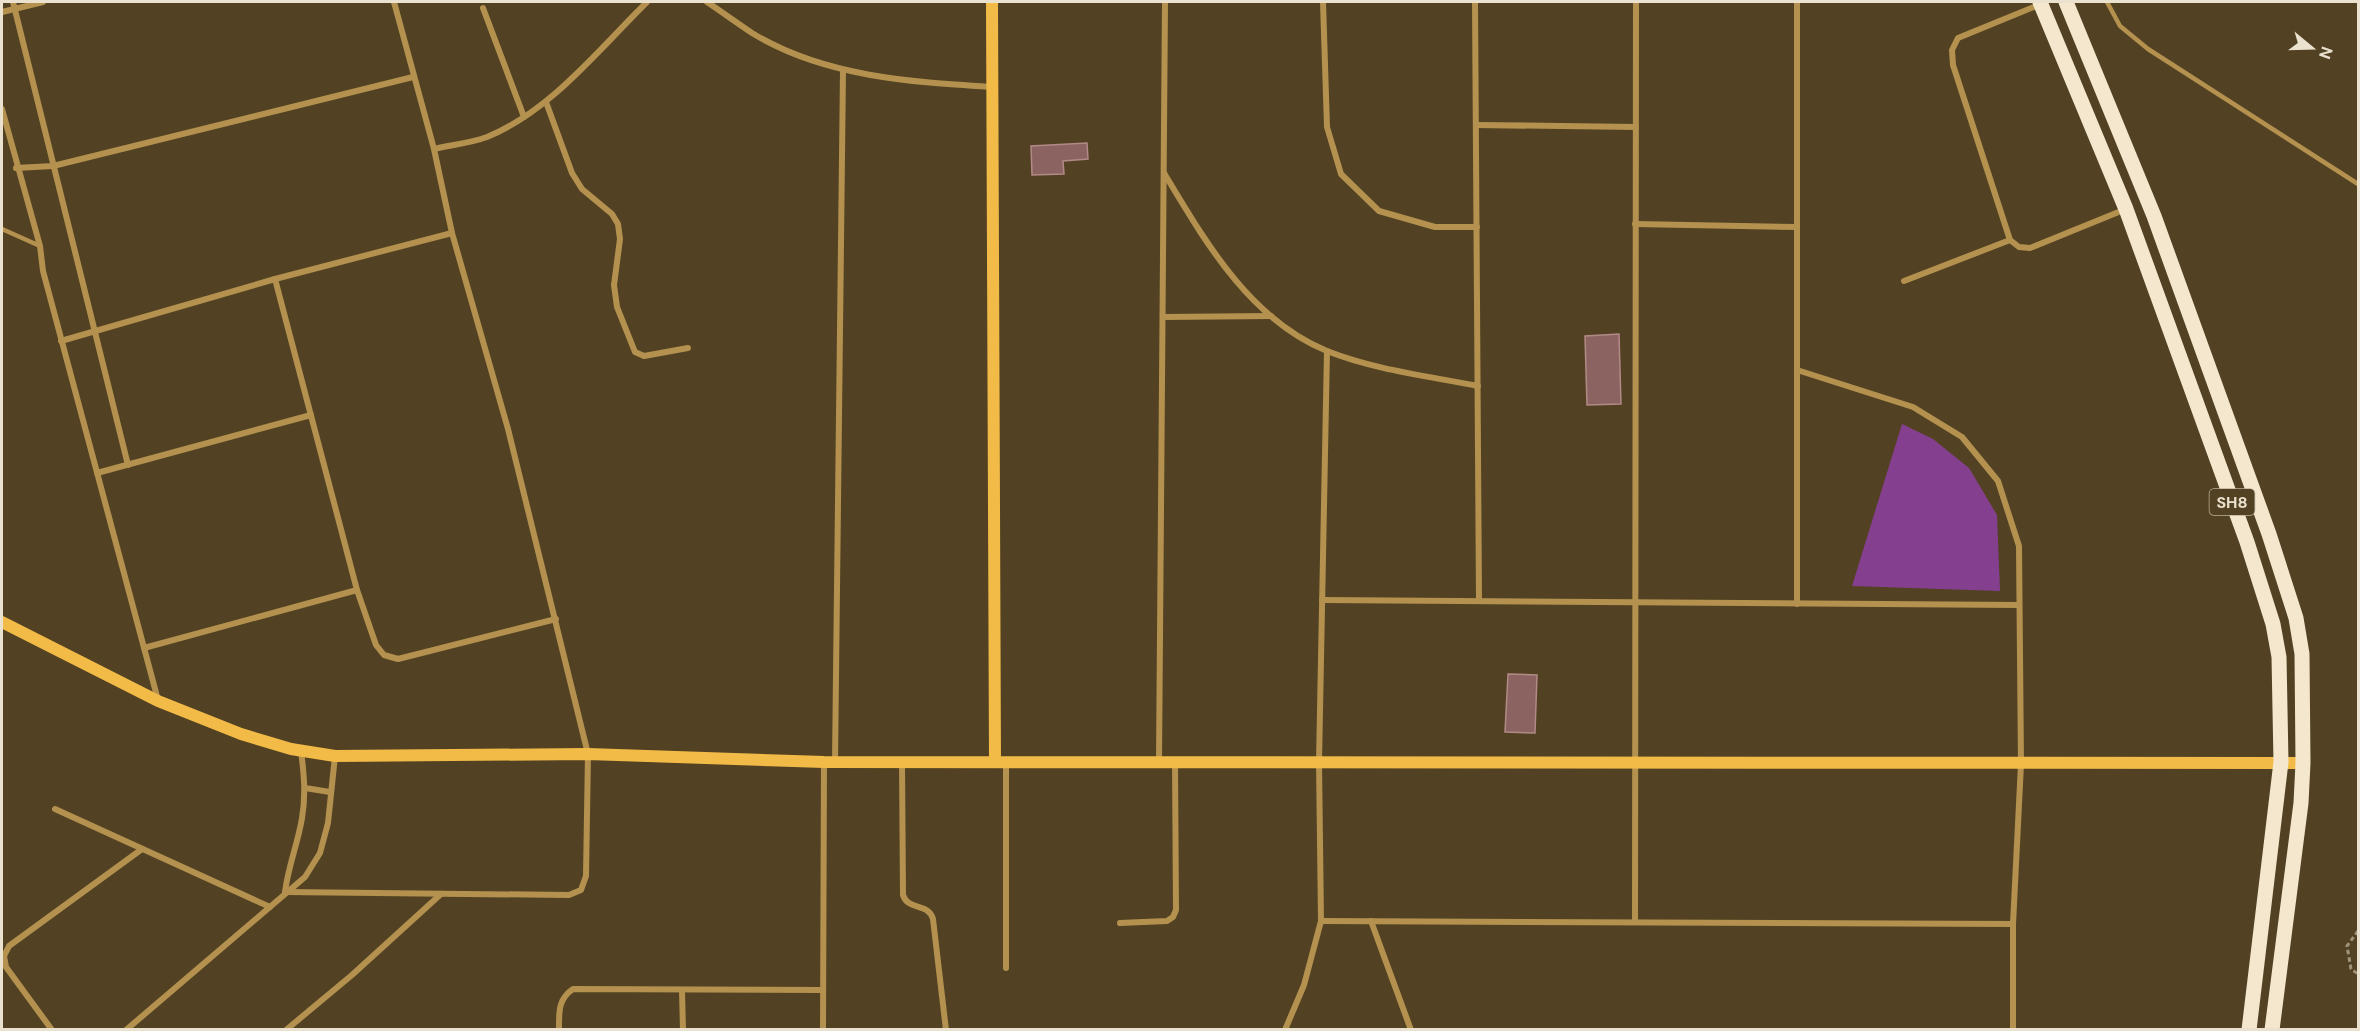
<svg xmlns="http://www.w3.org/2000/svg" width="2360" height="1031" font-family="'DM Sans',sans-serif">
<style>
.green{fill:#853f8f}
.building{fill:#8b6462;stroke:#b28986;stroke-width:1.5}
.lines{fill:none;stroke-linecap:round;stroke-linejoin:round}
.path{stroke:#a0937b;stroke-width:3;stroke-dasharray:4.5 3;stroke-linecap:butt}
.lane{stroke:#b4914e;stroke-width:4.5}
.street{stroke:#b4914e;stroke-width:6}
.secondary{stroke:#f2bb47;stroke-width:12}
.primary{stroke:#f4e7ce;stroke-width:15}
.labels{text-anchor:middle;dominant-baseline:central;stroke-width:4.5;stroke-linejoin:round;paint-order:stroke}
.shield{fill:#524223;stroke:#bcb19b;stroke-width:1.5}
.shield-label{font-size:16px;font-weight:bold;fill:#eae1cf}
</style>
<rect width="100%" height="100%" fill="#524223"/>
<polygon class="green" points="1902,424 1933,439 1969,468 1997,515 2000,591 1852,586"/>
<g class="building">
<polygon points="1087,143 1088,159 1063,161 1064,174 1032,175 1031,146"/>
<polygon points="1619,334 1621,404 1587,405 1585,336"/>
<polygon points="1508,674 1537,675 1535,733 1505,732"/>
</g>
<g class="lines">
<polyline class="path" points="2358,931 2347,946 2351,969 2358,974"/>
<g class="lane">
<polyline points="2107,2 2120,26 2148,49 2358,184"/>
<polyline points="2,229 40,246"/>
</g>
<g class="street">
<polyline points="13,2 128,465"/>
<path d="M707,2C722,12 737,23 752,33C824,77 911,82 993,87"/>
<polyline points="1323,2 1327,127 1341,174 1379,211 1435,227 1477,227"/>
<polyline points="1475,2 1479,601"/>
<polyline points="1797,2 1797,604"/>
<polyline points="483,8 524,117"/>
<polyline points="2,12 43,2"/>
<polyline points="546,102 572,173 582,189 612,214 618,224 620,239 614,285 617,307 635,352 644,356 688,348"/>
<polyline points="2,109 40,246 43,271 158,700"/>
<polyline points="1476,125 1636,127"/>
<path d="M434,149C451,145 471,143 487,137C551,111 599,49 647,2"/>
<polyline points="16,168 53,166 413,77"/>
<path d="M1164,173C1205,241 1249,319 1327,351C1375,370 1428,376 1478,386"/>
<polyline points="1635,224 1797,227"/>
<polyline points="2010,240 2019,247 2030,248 2126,209"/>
<polyline points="275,279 357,590 376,645 384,655 398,659 556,619"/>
<polyline points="1904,281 2010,240 1953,65 1952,50 1958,38 2041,4"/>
<polyline points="1163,317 1271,316"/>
<polyline points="61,341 275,279 452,233"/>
<polyline points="1797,370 1913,407 1962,437 1998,481 2019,546 2021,764 2013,924 2013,1030"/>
<polyline points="97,473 311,415"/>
<polyline points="1322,600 2019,605"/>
<polyline points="144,648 357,590"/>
<polyline points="835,762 843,70"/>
<path d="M902,762L903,895C908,911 928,902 933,919L946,1030"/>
<polyline points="1159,762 1165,2"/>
<polyline points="305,788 330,792"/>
<polyline points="55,809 270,907"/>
<polyline points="285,892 569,895 581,890 586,876 588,754 508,429 452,233 434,149 394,2"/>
<path d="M285,892C288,867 298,843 302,818C306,795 304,774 301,751"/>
<polyline points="1321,921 2013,924"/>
<polyline points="1371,921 1411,1030"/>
<polyline points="1635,922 1636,2"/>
<polyline points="1120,923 1167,921 1173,917 1176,910 1175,762"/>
<polyline points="1006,968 1006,762"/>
<polyline points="682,991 683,1030"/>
<polyline points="52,1030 6,967 4,956 9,946 142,849"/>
<polyline points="126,1030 305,877 320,853 328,823 335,756"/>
<polyline points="286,1030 352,975 441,894"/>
<path d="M559,1030C559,1012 558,999 573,989L823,990"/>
<polyline points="823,1030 824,762"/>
<polyline points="1285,1030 1304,985 1321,921 1319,762 1327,351"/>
</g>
<g class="secondary">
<polyline points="992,2 995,761"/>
<polyline points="2,622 158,701 241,734 291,749 335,756 588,754 824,762 2303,763"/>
</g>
<g class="primary">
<polyline points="2040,2 2126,209 2247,542 2273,624 2279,657 2281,762 2249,1030"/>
<polyline points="2066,2 2154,216 2269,534 2296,618 2302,654 2303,763 2301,803 2272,1030"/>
</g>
</g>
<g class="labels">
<rect class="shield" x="2209.5" y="489" width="45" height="26" rx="4.5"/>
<g class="shield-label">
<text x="2232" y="502">SH8</text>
</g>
</g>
<rect width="2360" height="1031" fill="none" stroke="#eae1cf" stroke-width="6"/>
<g transform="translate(2312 48) rotate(109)" stroke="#524223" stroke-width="4.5" paint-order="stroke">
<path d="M0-4.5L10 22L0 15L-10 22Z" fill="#eae1cf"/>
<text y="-9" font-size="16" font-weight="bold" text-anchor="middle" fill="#eae1cf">N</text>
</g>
</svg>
